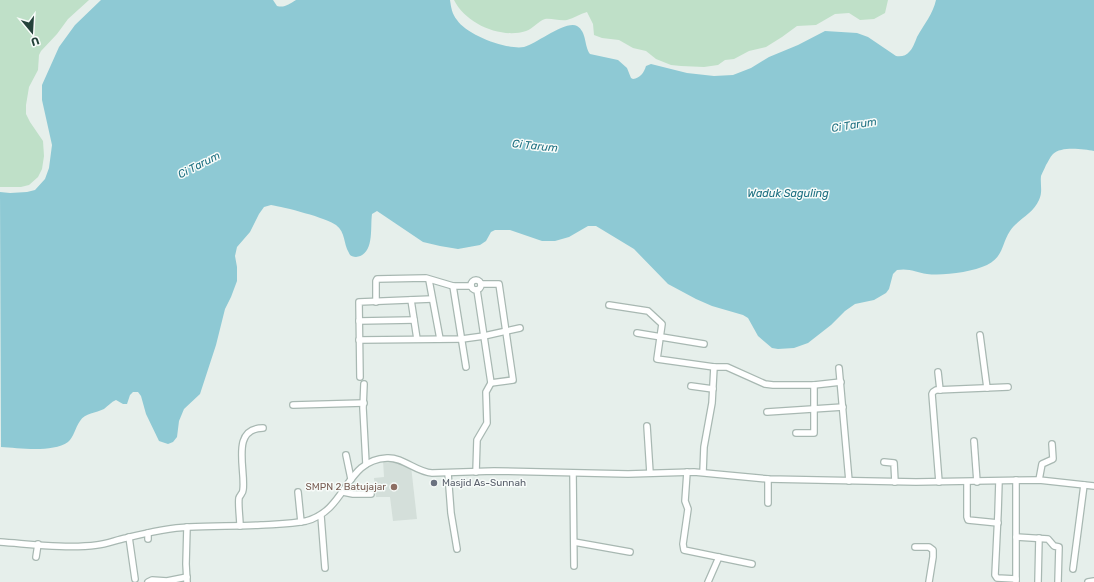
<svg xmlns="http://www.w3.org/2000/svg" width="1094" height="582" font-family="Rubik,sans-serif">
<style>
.built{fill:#d4dfda}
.green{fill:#bfe0c8}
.water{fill:#8ec9d4}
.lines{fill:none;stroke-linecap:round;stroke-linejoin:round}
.minor-casing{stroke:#a8b8b2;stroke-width:8}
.minor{stroke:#fff;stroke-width:5.5}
.worship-dot{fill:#6b7280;stroke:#f7fbf9;stroke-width:1.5}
.education-dot{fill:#8d6e63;stroke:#f7fbf9;stroke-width:1.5}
.labels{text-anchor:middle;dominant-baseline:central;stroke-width:3;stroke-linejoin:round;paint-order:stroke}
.worship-label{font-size:10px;fill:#5b616d;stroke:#f7fbf9;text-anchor:start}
.education-label{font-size:10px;fill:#785e54;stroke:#f7fbf9;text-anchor:end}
.water-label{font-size:11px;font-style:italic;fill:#1c6f80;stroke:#f7fbf9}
</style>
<rect width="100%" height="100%" fill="#e6efeb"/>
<polygon class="built" points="383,460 411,466 417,519 393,521 390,497 376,497 374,478 384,477"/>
<g class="green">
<polygon points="0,0 89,0 68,19 57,34 41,51 39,55 38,70 29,87 26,105 26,114 30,122 43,141 44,156 42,169 38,177 29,185 21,187 0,187"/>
<path d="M454,0H888L885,13L874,19L860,20L849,13L835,14L816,25L797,26L782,37L766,47L749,51L734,59L725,60L718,65L704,67L681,66L671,65L656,59L646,51L633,48L619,40L602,38L594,35L593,24L587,12C580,14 574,18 567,20C559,21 551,18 545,19C538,21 533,29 526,31C501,39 466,24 454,0Z"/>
</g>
<path class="water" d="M101,0H273L277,6C285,8 289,4 296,0H450C451,7 452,14 457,20C467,35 506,50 524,47C536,44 566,20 577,26C587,32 584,46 590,54L618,60L627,68L631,78L633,79C640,78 644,73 646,66L651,64L687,73L714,76L733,75L751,68L769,57L798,45L825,31L857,33L868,37L896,56C901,57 906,56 910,51C913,48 915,42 917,37C924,24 933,14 936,0H1094V151C1083,149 1061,146 1053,154C1050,157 1048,162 1046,165C1045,168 1042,173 1041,176C1040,184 1043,192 1039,200C1033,214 1018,219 1010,231C1001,245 1004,256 987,265C972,272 943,276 927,274C916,272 909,268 897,270L893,274L889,289L886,293L874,300L855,304L845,311L831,325L808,343L794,348L778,349L772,348L758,336L748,318L743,315L712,306L696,299L668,284L634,249L596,226H588L569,237L555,241H542L510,230H495L491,232L486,241L480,245L458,249L440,246L423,242L377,211L372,214C370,227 375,255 356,257C353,257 350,256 349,253C343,243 346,233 336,225C327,218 284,207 271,205L264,207L259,214L250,232L237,247L235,256L237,267V281L231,297L225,309L216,345L200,394L184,409L179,421L177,437L173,442L168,444L159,441L146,414L141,396L138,392H133L130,395L127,404H123L116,400C111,402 108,406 104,409C96,413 85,413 80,421C75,428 74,437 68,442C52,453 19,448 1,447L0,192L10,193L27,192L35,190L45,179L49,168L52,145L42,100V85L59,47L75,25Z"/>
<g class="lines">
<g class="minor-casing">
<g id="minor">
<polyline points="429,280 440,339"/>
<circle cx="476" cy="285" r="5"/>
<polyline points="481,284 499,284 513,380 491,383"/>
<polyline points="453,286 466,367"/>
<polyline points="411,300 417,339"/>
<polyline points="376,302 376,281 377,279 426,278 453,286 471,286"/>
<polyline points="609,305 648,311 662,324 657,359 714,367 727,367 765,384 773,385 814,385 841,382"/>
<polyline points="359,321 414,320"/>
<polyline points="637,333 704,344"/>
<polyline points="980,335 987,388"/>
<polyline points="359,340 462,339 484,336 520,328"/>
<polyline points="839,368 849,481"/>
<polyline points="938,372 940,390"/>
<polyline points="360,377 359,302 432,299"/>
<polyline points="364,384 363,408 366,464"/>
<polyline points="691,386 713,389"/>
<polyline points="293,405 364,403"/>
<polyline points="767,412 843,407"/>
<polyline points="647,426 650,473"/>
<polyline points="796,433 814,433 814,385"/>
<polyline points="974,441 977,482"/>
<polyline points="346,455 351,479"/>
<polyline points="884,462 894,463 895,482"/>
<polyline points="476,472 477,440 487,423 486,392 491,383 477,290"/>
<polyline points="687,472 685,501 688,509 683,544 684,550 752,564"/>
<polyline points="703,472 704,447 712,403 714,367"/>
<polyline points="448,473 451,513 457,549"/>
<polyline points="573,473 574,566"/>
<polyline points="1039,480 1042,464 1053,459 1052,444"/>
<polyline points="999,481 998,513 995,575 997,578 1016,579"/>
<polyline points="939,482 932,394 933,392 936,390 1008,387"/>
<polyline points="967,482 967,517 968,520 998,523"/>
<polyline points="298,492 301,522"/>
<polyline points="343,492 353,494 371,494"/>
<polyline points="768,503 768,479"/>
<polyline points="321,516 325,568"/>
<path d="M240,526C240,518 238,505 239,498C240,495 243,493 243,490C246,470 230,428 263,428"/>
<polyline points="187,527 186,564 187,582"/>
<polyline points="148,533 148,539"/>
<polyline points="129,537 135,579"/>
<polyline points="1016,537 1048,539 1054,546 1059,547 1058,582"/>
<path d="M0,542C30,544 67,549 97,545C107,544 116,540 126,538C146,533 168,528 189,527C213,526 237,526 261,525C277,524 292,524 306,521C348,510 344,460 387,458C403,457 416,472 432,473L494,471L628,474L694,472L768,479L916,482L1039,480L1094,486"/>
<polyline points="574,542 630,552"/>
<polyline points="915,547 929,547 933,550 933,557 929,582"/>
<polyline points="36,557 38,544"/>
<polyline points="1073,569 1084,485"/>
<polyline points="148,582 152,580 167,581 187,577"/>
<polyline points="708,582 719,557"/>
<polyline points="1016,582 1016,480"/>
<polyline points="1038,582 1039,538"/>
<polyline points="1088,582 1094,581"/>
</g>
</g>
<use href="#minor" class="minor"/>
</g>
<circle class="worship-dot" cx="434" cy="483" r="4"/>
<circle class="education-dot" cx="394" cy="487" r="4"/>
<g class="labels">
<g class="worship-label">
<text x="442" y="483">Masjid As-Sunnah</text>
</g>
<g class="education-label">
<text x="386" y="487">SMPN 2 Batujajar</text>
</g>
<g class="water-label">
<text transform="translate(854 125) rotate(-9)">Ci Tarum</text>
<text transform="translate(535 146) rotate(6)">Ci Tarum</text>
<text transform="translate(199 165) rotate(-27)">Ci Tarum</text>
<text x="788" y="193">Waduk Saguling</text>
</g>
</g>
<g transform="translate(32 32) rotate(162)" stroke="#f7fbf9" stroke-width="3" paint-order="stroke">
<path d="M0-3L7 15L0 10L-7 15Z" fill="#24423a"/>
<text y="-6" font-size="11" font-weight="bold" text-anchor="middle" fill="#24423a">U</text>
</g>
</svg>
